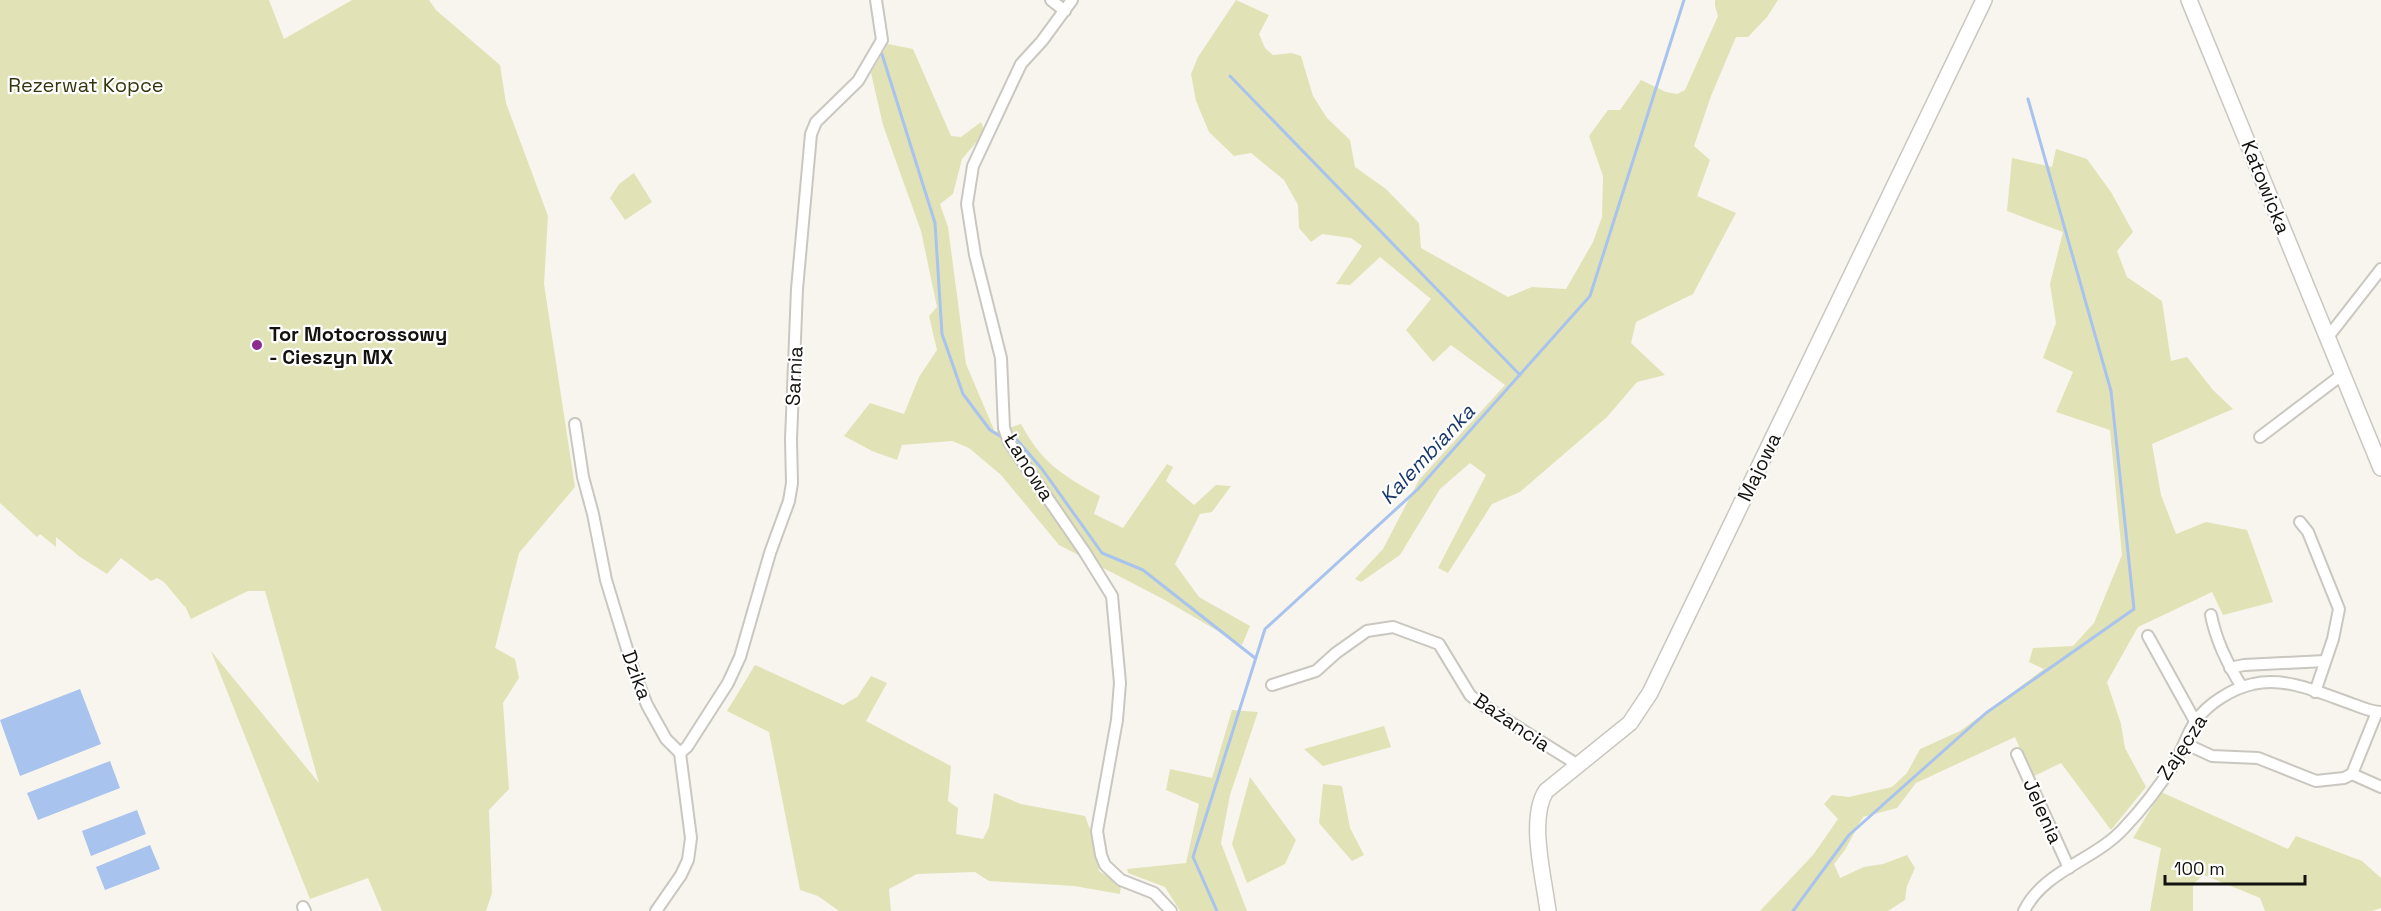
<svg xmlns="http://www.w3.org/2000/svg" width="2381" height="911" font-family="'Space Grotesk',sans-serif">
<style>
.green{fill:#e1e3b6}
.water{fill:#a8c3ee}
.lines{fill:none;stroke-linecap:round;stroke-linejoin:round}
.stream{stroke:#a8c3ee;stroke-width:3}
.street-casing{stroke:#c9c7bf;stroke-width:14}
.secondary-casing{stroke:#c9c7bf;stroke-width:18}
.street{stroke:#fff;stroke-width:10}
.secondary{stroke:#fff;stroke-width:15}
.poi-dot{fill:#8e2990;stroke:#fff;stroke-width:2}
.labels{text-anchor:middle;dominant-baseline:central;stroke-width:4.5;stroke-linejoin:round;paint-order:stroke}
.park-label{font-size:20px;fill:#36360e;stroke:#fff}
.street-label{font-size:20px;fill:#13120f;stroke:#fff}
.poi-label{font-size:20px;font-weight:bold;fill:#13120f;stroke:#fff;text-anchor:start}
.water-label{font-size:21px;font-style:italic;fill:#18386c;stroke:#fff}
</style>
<rect width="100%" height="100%" fill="#f8f5ee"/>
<g class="green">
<polygon points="0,0 269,0 284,39 352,0 429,0 436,10 500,65 506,103 548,216 544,284 575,487 519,553 495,648 515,659 519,678 503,703 509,789 489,810 492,893 486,911 382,911 368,878 310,899 211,651 319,783 265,591 248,591 191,619 185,606 184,606 164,582 157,578 151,581 121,558 107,574 80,557 56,537 56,547 40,534 37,537 0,503"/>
<polygon points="1236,0 1269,15 1259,34 1265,48 1273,55 1292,53 1301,56 1313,96 1327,118 1350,140 1355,167 1386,189 1419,223 1421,248 1508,297 1532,287 1566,289 1593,242 1602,217 1603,176 1589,136 1608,110 1620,110 1641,80 1666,92 1677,94 1685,90 1718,16 1715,6 1715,0 1778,0 1767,17 1748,37 1736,37 1711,96 1694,146 1710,160 1697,196 1736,213 1693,294 1636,322 1631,343 1665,375 1637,382 1607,417 1520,492 1492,504 1448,573 1438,568 1486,475 1470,463 1440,489 1400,555 1361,582 1355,579 1383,549 1419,480 1505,385 1451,345 1433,362 1406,330 1431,299 1380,257 1350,285 1336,284 1362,246 1351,238 1322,234 1311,242 1299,228 1298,205 1284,180 1251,153 1234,156 1209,132 1196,101 1191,74 1198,57"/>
<path d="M888,44L913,49L951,136L961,137L981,122L985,132L962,159L953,194L940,204L948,227L966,364L995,432L1021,424C1042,463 1062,475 1100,496L1094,514L1123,528L1167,464L1173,467L1166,481L1194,505L1216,485L1231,486L1212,512L1200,514L1175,564L1199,597L1250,626L1242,645L1163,599L1059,545L1001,475L969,448L952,441L902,445L897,460L872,451L844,436L870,403L904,414L919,377L937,350L929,316L937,307L921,231L883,125L871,73Z"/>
<polygon points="2056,149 2087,159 2111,192 2133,232 2117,251 2127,277 2162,301 2171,361 2187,357 2213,390 2233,409 2152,444 2161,495 2176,534 2206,522 2247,530 2273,602 2223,615 2212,592 2138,627 2107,682 2121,724 2125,748 2146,787 2111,830 2061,763 2032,777 2015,737 1916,783 1897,808 1863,817 1845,850 1834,864 1840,878 1864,867 1883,864 1907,855 1915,868 1907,886 1905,900 1888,911 1760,911 1813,855 1838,819 1824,804 1832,795 1849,797 1892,787 1907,773 1920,749 1960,731 2044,669 2029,662 2033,648 2073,646 2094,623 2122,555 2110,430 2056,412 2073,372 2043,358 2056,323 2050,284 2063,232 2007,211 2012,158 2052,167"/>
<polygon points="634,173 652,202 625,220 610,198 619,184"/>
<polygon points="755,665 843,705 857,697 871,676 887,683 866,721 951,766 948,801 958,808 956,834 983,839 989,827 994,793 1021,804 1085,816 1095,843 1099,871 1121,885 1120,894 1074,886 989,881 975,872 917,874 889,889 891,911 839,911 818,896 800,890 769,732 727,711"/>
<polygon points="1232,710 1258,712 1230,795 1221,843 1247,911 1180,911 1165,887 1128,873 1127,869 1186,863 1199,804 1166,790 1170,769 1212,778"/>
<polygon points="1384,726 1391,747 1323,766 1304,749"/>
<polygon points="1250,777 1296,840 1285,864 1247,883 1232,844"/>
<polygon points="1323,784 1342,786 1350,828 1364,855 1352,861 1319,823"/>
<polygon points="2161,792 2288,849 2296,836 2362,861 2381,878 2381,908 2372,911 2265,911 2260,898 2204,875 2193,884 2193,911 2150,911 2161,848 2133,838"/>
</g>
<g class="water">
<polygon points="80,689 101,744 20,776 0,720"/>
<polygon points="110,761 120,788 38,820 27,793"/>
<polygon points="137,810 146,834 91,856 82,831"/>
<polygon points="150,845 160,869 105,890 96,867"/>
</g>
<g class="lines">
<g class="stream">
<polyline points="881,51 935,223 942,334 963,394 990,430 1005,439"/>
<polyline points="1230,76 1520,375"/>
<polyline points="1012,439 1017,440 1042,469 1102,553 1143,570 1255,658"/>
<polyline points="1217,911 1193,857 1265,629 1418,489 1590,296 1684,0"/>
<polyline points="1793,911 1849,835 1986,713 2134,609 2111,391 2028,99"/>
</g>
<g class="street-casing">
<g id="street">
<polyline points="1051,0 1065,11"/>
<polyline points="1072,0 1042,41 1021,64 973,166 967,204 975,255 1001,358 1004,428 1009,442 1084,551 1112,596 1120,683 1117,720 1097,831 1101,855 1105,865 1121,880 1154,893 1171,911"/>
<polyline points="2328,337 2381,269"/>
<polyline points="575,424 583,477 593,514 606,580 634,672 647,705 666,739 680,753 691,838 688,860 681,875 656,911"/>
<polyline points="2260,437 2343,374"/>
<polyline points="2300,522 2308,532 2339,609 2333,639 2315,692"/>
<path d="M2211,615C2216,641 2228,665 2242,687"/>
<polyline points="2148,636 2195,721"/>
<polyline points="2230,668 2244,665 2325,661"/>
<polyline points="1272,685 1316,671 1336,653 1367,631 1393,627 1439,644 1470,695 1478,702 1578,765"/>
<polyline points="2186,744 2212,756 2258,758 2316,781 2344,778 2352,774 2381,787"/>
<polyline points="680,753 687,747 728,683 740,657 770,553 789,501 792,483 791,439 797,289 811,134 816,122 858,81 882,40 876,0"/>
<polyline points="2017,754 2069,868"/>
<polyline points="2352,774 2377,712"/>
<polyline points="303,907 305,911"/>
<path d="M2024,911C2044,870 2096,860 2125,827C2143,808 2161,784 2175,762C2183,749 2187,733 2196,721C2207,704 2233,688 2253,684C2287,676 2323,694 2355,705C2363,708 2372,712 2381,712"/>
</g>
</g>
<g class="secondary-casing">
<g id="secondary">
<polyline points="2189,0 2381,468"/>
<path d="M1548,911C1544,878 1528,819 1546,791L1630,723L1650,693L1984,0"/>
</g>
</g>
<use href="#street" class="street"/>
<use href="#secondary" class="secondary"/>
</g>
<circle class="poi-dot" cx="257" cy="345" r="6"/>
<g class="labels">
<g class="park-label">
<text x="86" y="85">Rezerwat Kopce</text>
</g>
<g class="street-label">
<text transform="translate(2266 187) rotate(68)">Katowicka</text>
<text transform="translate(794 376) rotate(-87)">Sarnia</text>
<text transform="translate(1029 467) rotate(58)">Łanowa</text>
<text transform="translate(1759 467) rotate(-64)">Majowa</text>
<text transform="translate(637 675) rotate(70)">Dzika</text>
<text transform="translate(1512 722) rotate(34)">Bażancia</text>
<text transform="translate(2182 747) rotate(-57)">Zajęcza</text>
<text transform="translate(2043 811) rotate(66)">Jelenia</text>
</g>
<g class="poi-label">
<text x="269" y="334">Tor Motocrossowy<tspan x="269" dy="23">- Cieszyn MX</tspan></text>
</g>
<g class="water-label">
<text transform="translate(1427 454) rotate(-47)">Kalembianka</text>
</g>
</g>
<path d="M2165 875v9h140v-9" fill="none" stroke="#13120f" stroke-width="3"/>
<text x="2174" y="875" font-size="18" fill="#13120f" stroke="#ffffff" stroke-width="4.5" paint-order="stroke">100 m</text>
</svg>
